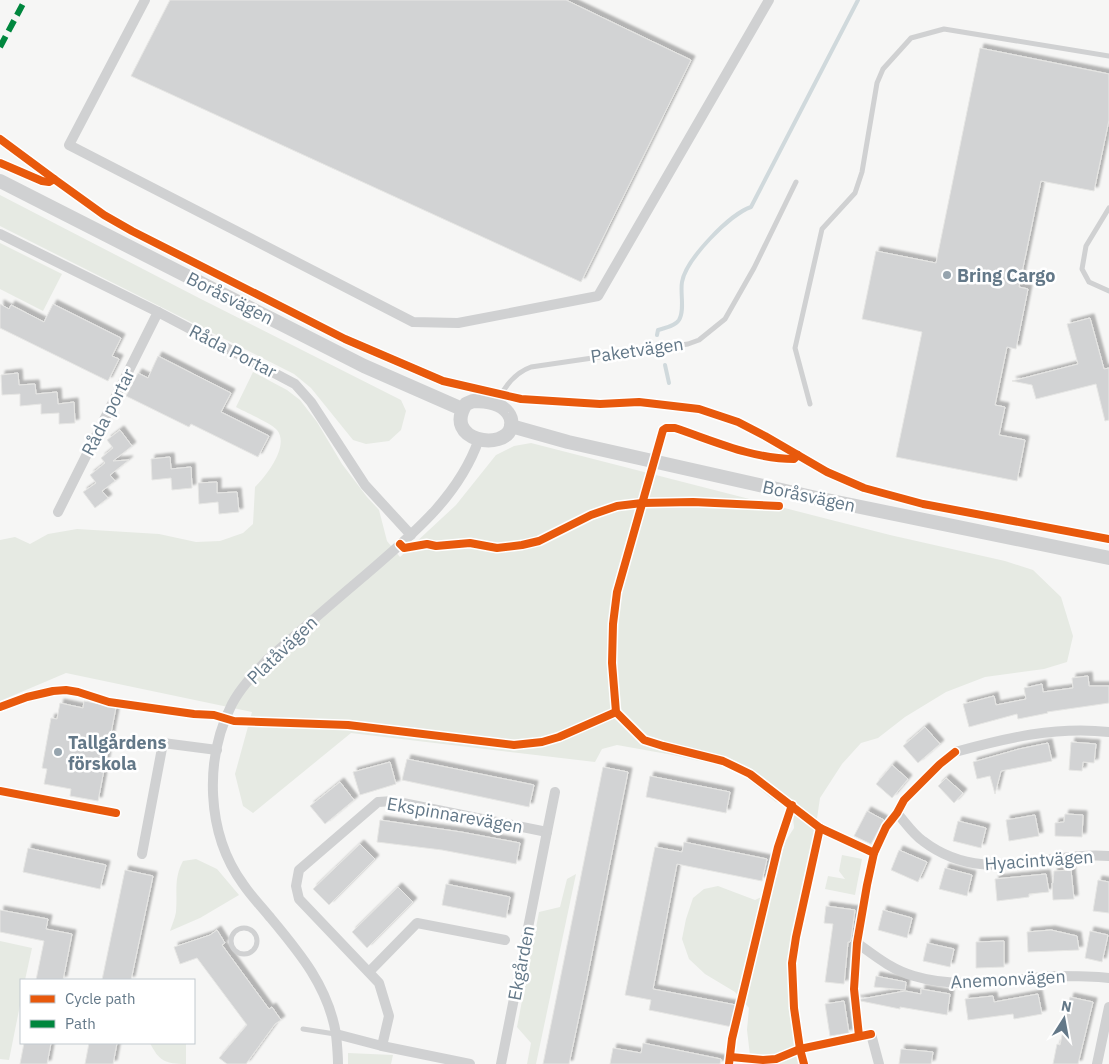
<svg xmlns="http://www.w3.org/2000/svg" width="1109" height="1064" font-family="'IBM Plex Sans',sans-serif">
<style>
.green{fill:#e6eae3}
.lines{fill:none;stroke-linecap:round;stroke-linejoin:round}
.stream{stroke:#d0d9dc;stroke-width:4}
.building{fill:#d2d3d4;stroke:#e6e6e4;filter:url(#shadow)}
.service{stroke:#d0d1d2;stroke-width:5}
.minor{stroke:#d0d1d2;stroke-width:10}
.tertiary{stroke:#d0d1d2;stroke-width:14}
.quiet{stroke:#00873e;stroke-width:6;stroke-dasharray:12 6;stroke-linecap:butt}
.cycleway-casing{stroke:#fff;stroke-width:11}
.cycleway{stroke:#e8590c;stroke-width:8}
.poi-dot{fill:#96a4ae;stroke:#fff;stroke-width:2}
.labels{text-anchor:middle;dominant-baseline:central;stroke-width:5;stroke-linejoin:round;paint-order:stroke}
.poi-label{font-size:18px;font-weight:bold;fill:#637888;stroke:#fff;text-anchor:start}
.street-label{font-size:18px;fill:#637888;stroke:#fff}
</style>
<defs>
<filter id="shadow"><feDropShadow dx="4" dy="-4" stdDeviation="1" flood-color="#0004"/></filter>
</defs>
<rect width="100%" height="100%" fill="#f6f6f5"/>
<g class="green">
<polygon points="0,195 199,298 401,400 406,411 401,430 389,441 366,444 353,440 311,388 294,374 0,226"/>
<polygon points="0,243 62,274 43,311 0,289"/>
<path d="M253,372L287,390L300,400L317,422L342,464L367,497L379,510L387,541L400,557L456,505L496,455L514,446L531,443L890,535L1005,561L1033,570L1061,597L1073,636L1067,662L1044,669L985,677L946,692L905,717L878,738L861,743L842,764L820,798L814,839L802,897L792,960V1016L798,1064H751L747,1030L749,1008L735,992L705,974L689,959L682,939L686,919L693,898L704,889L718,886L755,900L768,894L777,876L785,842L794,828L792,805L776,802L735,769L673,755L617,745L602,749L595,762L351,733L253,813L243,806L235,774L252,712L66,673L0,701V540L15,537L30,544L48,534L77,529L159,534L196,542L220,541L243,533L253,524L255,487C266,476 290,446 277,430C271,423 245,412 236,407Z"/>
<polygon points="842,855 862,859 855,895 825,889 828,876 845,879 839,871"/>
<path d="M196,859L217,869L239,895L200,918L170,931C172,925 175,918 176,912C178,892 173,880 183,861Z"/>
<polygon points="576,874 536,1064 527,1064 531,1043 517,1027 539,912 560,907 567,879"/>
<polygon points="0,941 32,948 25,980 21,980 21,1000 9,1060 0,1059"/>
<path d="M150,1043H186V1064C165,1064 159,1061 150,1043Z"/>
<polygon points="348,1053 393,1055 391,1064 348,1064"/>
</g>
<g class="lines">
<g class="stream">
<path d="M657,335L658,330C665,328 675,326 679,320C685,310 680,293 682,282C686,259 730,214 751,207L858,0"/>
<polyline points="665,365 669,383"/>
</g>
</g>
<g class="building">
<polygon points="170,0 566,0 691,60 581,282 131,76"/>
<polygon points="980,48 1109,74 1109,120 1094,191 1041,181 1019,287 1028,289 1016,349 1007,347 995,405 1005,407 999,435 1025,440 1017,481 896,457 922,332 862,319 876,251 936,263"/>
<polygon points="0,304 9,309 11,305 44,322 53,304 121,338 112,356 119,359 108,381 0,328"/>
<polygon points="1090,318 1104,369 1109,368 1109,420 1105,421 1096,384 1036,399 1032,385 1012,381 1078,364 1067,324"/>
<polygon points="158,356 231,393 221,412 269,436 258,457 191,424 189,427 126,396 138,373 148,378"/>
<polygon points="18,373 19,385 35,384 36,394 57,392 58,404 74,402 75,423 59,424 59,413 41,414 41,404 20,406 20,394 2,395 1,375"/>
<polygon points="120,430 132,446 113,461 129,460 110,475 115,481 102,491 108,498 95,508 83,492 96,483 90,475 105,463 101,458 113,448 107,440"/>
<polygon points="170,457 171,469 191,467 192,488 172,490 171,478 152,480 151,459"/>
<polygon points="217,482 217,493 237,492 239,512 219,514 218,502 199,504 198,483"/>
<polygon points="1088,676 1089,686 1109,686 1109,703 1047,712 1048,713 1018,719 1017,714 969,727 963,704 994,696 996,705 1026,699 1024,688 1042,684 1043,692 1073,688 1072,678"/>
<polygon points="84,701 116,707 98,801 70,796 71,789 44,784 47,769 42,768 51,718 57,719 60,703 83,708"/>
<polygon points="925,727 940,744 918,763 903,746"/>
<polygon points="1071,742 1096,744 1094,763 1083,762 1082,771 1069,770"/>
<polygon points="1048,743 1052,761 1001,771 995,794 990,776 977,779 973,762 1019,749"/>
<polygon points="407,759 534,785 529,807 402,780"/>
<polygon points="390,762 396,784 360,795 353,772"/>
<polygon points="892,765 908,779 892,798 876,784"/>
<polygon points="603,767 628,772 587,979 569,1064 543,1064"/>
<polygon points="650,776 730,792 726,813 646,797"/>
<polygon points="946,778 963,793 954,803 938,786"/>
<polygon points="340,782 354,800 325,824 310,806"/>
<polygon points="867,811 884,820 871,844 854,836"/>
<polygon points="1065,814 1083,815 1082,837 1055,836 1055,823 1064,822"/>
<polygon points="1035,815 1039,836 1009,841 1006,820"/>
<polygon points="380,820 461,832 520,843 516,864 442,850 377,842"/>
<polygon points="958,821 986,828 981,848 953,841"/>
<polygon points="684,842 767,859 762,881 677,864 653,989 736,1005 732,1027 649,1010 651,1000 625,995 655,847 682,852"/>
<polygon points="360,844 375,859 329,905 313,889"/>
<polygon points="28,848 106,865 100,889 23,872"/>
<polygon points="899,850 927,862 918,882 891,870"/>
<polygon points="945,868 972,875 967,896 939,889"/>
<polygon points="125,870 153,876 131,980 102,980"/>
<polygon points="1071,870 1074,899 1053,900 1052,883 1053,883 1054,871"/>
<polygon points="1046,874 1049,892 1029,894 1029,897 997,901 995,879"/>
<polygon points="1098,880 1109,882 1109,913 1093,911"/>
<polygon points="446,884 510,897 506,918 442,905"/>
<polygon points="398,887 413,902 367,948 352,932"/>
<polygon points="826,906 855,910 851,939 850,942 848,942 844,984 825,982 833,924 824,923"/>
<polygon points="0,910 48,919 46,929 72,934 63,980 36,980 44,941 0,932"/>
<polygon points="883,910 912,918 907,938 878,930"/>
<polygon points="217,930 225,943 222,945 269,1009 272,1007 281,1020 275,1024 246,1064 227,1064 219,1058 247,1025 197,958 180,964 174,947 210,935"/>
<polygon points="1051,930 1077,936 1079,950 1028,952 1027,932"/>
<polygon points="1090,931 1108,935 1102,962 1085,958"/>
<polygon points="1004,941 1004,967 976,968 976,942"/>
<polygon points="927,943 954,949 950,967 923,961"/>
<polygon points="876,976 906,982 905,990 874,987"/>
<polygon points="921,989 950,994 947,1015 900,1007 900,1009 856,1000 905,991 921,994"/>
<polygon points="1038,994 1042,1014 1014,1019 1013,1014 968,1020 965,999 993,996 994,1002"/>
<polygon points="1070,997 1093,1002 1078,1064 1053,1064 1057,1044 1060,1045"/>
<polygon points="844,1001 849,1033 830,1036 825,1004"/>
<polygon points="24,1043 51,1043 47,1064 20,1064"/>
<polygon points="89,1043 117,1043 113,1064 85,1064"/>
<polygon points="643,1043 721,1059 720,1064 610,1064 613,1048 641,1053"/>
<polygon points="901,1049 933,1052 931,1064 899,1064"/>
</g>
<g class="lines">
<g class="service">
<polyline points="1109,208 1086,246 1082,269 1089,282 1109,291"/>
<path d="M497,403C504,387 514,373 531,367L688,344L699,340L725,319L754,268L796,182"/>
<polyline points="810,404 795,348 822,229 855,193 862,172 877,83 883,69 911,38 944,29 1109,56"/>
<circle cx="244" cy="941" r="13"/>
<polyline points="303,1029 335,1034"/>
</g>
<g class="minor">
<polyline points="145,0 69,145 413,322 458,323 598,296 769,0"/>
<polyline points="0,234 158,312 295,384 311,402 365,485 411,535"/>
<polyline points="58,512 158,312"/>
<path d="M955,752C1006,738 1056,726 1109,732"/>
<path d="M897,813C905,822 913,834 923,841C983,887 1043,851 1109,856"/>
<polyline points="142,854 163,743 217,750"/>
<path d="M857,943C875,956 892,970 914,976C960,990 1008,979 1055,976C1073,976 1091,976 1109,978"/>
<polyline points="369,972 417,923 505,940"/>
<polyline points="336,1034 382,1046 470,1064"/>
<polyline points="871,1034 879,1064"/>
<polyline points="382,1046 389,1016 379,983 299,899 296,886 299,870 378,802 393,801 547,832 555,792"/>
<path d="M338,1064C338,1054 337,1044 336,1034C328,986 299,952 269,916C261,906 251,896 243,884C206,833 204,759 232,704C241,687 255,673 268,659C299,632 331,604 363,577C409,537 458,499 479,439"/>
<polyline points="501,1064 547,832"/>
<polyline points="1097,1064 1109,1007"/>
</g>
<g class="tertiary">
<polyline points="0,181 364,366 462,409"/>
<path d="M473,401C484,401 501,403 508,413C511,417 512,422 511,427C505,452 442,441 466,404Z"/>
<polyline points="511,426 568,442 812,497 1109,558"/>
</g>
<polyline class="quiet" points="0,47 25,0"/>
<g class="cycleway-casing">
<g id="cycleway">
<polyline points="0,139 54,179"/>
<polyline points="0,163 42,181 49,182 54,179 104,215 132,231 345,339 443,381 521,399 600,404 639,402 699,409 738,422 765,436 827,472 864,488 923,504 1109,539"/>
<path d="M798,455L794,459C753,459 714,441 675,428H666L663,430L617,592L613,624L612,663L616,712L644,740L663,746L723,761L750,774L820,828L874,853"/>
<polyline points="400,544 404,548 427,544 436,546 470,543 497,548 522,545 539,541 591,515 617,506 642,503 693,502 779,506"/>
<polyline points="0,707 27,697 53,691 66,690 78,692 109,702 194,714 214,715 234,721 348,725 514,745 542,742 559,737 616,712"/>
<polyline points="0,791 116,813"/>
<polyline points="859,1036 854,989 857,943 867,885 874,853 886,827 897,813 904,800 940,764 955,752"/>
<polyline points="731,1057 763,1060 776,1059 800,1049 871,1034"/>
<polyline points="729,1064 732,1039 778,847 792,805"/>
<polyline points="804,1064 800,1049 794,1008 792,963 796,937 820,828"/>
</g>
</g>
<use href="#cycleway" class="cycleway"/>
</g>
<g class="poi-dot">
<circle cx="947" cy="275" r="5"/>
<circle cx="58" cy="752" r="5"/>
</g>
<g class="labels">
<g class="poi-label">
<text x="957" y="275">Bring Cargo</text>
<text x="68" y="742">Tallgårdens<tspan x="68" dy="21">förskola</tspan></text>
</g>
<g class="street-label">
<text transform="translate(230 298) rotate(27)">Boråsvägen</text>
<text transform="translate(637 350) rotate(-8)">Paketvägen</text>
<text transform="translate(233 351) rotate(27)">Råda Portar</text>
<text transform="translate(108 412) rotate(-63)">Råda portar</text>
<text transform="translate(809 496) rotate(12)">Boråsvägen</text>
<text transform="translate(282 650) rotate(-44)">Platåvägen</text>
<text transform="translate(455 815) rotate(10)">Ekspinnarevägen</text>
<text transform="translate(1039 860) rotate(-4)">Hyacintvägen</text>
<text transform="translate(521 963) rotate(-79)">Ekgården</text>
<text transform="translate(1008 979) rotate(-3)">Anemonvägen</text>
</g>
</g>
<rect x="20" y="979" width="175" height="65" fill="#ffffff" stroke="#c1c9cf"/>
<rect x="30" y="995" width="25" height="8" fill="#e8590c" stroke="#c1c9cf"/>
<text x="65" y="1004" font-size="15" fill="#637888">Cycle path</text>
<rect x="30" y="1020" width="25" height="8" fill="#00873e" stroke="#c1c9cf"/>
<text x="65" y="1029" font-size="15" fill="#637888">Path</text>
<g transform="translate(1064 1019) rotate(11)" stroke="#ffffff" stroke-width="4" paint-order="stroke">
<path d="M0-4L9 19L0 12L-9 19Z" fill="#637888"/>
<text y="-8" font-size="14" font-weight="bold" text-anchor="middle" fill="#637888">N</text>
</g>
</svg>
